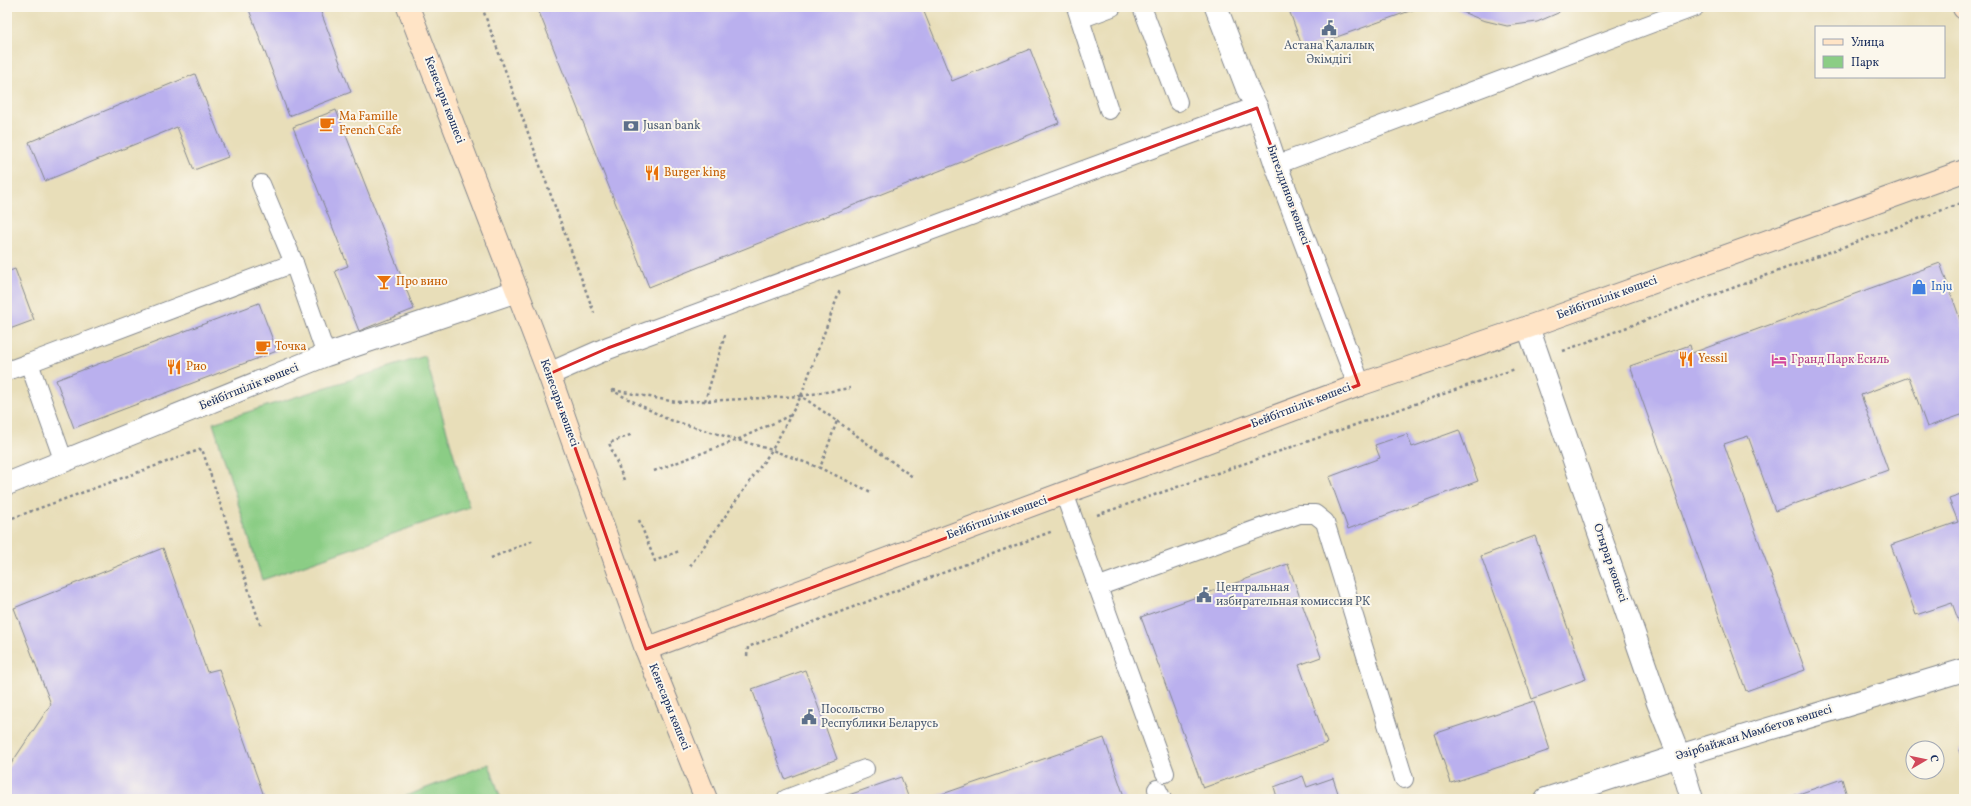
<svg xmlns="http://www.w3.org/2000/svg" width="1971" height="806" font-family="Vollkorn,serif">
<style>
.green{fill:#8bcd85;stroke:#537e72}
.building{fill:#bab0ee}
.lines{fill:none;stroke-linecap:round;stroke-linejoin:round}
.service-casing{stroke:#82868c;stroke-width:20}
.minor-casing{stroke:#82868c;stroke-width:24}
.secondary-casing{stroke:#82868c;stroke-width:24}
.path{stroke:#82868c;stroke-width:2.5;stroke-dasharray:3 3;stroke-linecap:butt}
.service{stroke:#fff;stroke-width:18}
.minor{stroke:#fff;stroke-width:22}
.secondary{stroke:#ffe4c6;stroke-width:22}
.marked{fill:none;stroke:#d62828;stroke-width:3;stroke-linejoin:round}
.labels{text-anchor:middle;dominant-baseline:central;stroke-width:4;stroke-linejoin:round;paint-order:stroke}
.service-label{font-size:12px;fill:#4e5e75;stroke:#fbf7ec;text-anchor:start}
.street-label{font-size:12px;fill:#1b2f5e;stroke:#fbf7ec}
.food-label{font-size:12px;fill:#c56008;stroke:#fbf7ec;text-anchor:start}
.shop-label{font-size:12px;fill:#366cbe;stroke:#fbf7ec;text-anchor:start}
.hotel-label{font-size:12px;fill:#b23c85;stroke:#fbf7ec;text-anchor:start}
</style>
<rect width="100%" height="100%" fill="#fbf7ec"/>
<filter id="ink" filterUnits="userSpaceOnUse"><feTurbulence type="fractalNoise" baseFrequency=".025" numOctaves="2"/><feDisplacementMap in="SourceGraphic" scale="8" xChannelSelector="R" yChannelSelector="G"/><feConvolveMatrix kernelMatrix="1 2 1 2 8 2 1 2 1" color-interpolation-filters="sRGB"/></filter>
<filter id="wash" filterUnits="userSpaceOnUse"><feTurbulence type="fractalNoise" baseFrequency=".012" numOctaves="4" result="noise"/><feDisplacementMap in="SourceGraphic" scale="16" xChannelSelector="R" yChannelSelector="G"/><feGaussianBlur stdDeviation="0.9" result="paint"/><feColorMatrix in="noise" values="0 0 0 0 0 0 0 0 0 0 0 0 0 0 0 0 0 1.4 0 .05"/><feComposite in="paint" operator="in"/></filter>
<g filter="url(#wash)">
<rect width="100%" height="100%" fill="#e8deb9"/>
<g class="green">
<polygon points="425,356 469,507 262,580 213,423"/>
<polygon points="489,764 501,799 398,799"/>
</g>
<g id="blocks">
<g class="building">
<polygon points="248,7 319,7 351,92 289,116"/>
<polygon points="537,7 922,7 952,81 1030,49 1059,123 649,287"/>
<polygon points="1288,7 1421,7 1303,49"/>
<polygon points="1450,7 1564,7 1558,13 1537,22 1507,26 1482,20"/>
<polygon points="195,74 228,157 194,170 177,127 45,181 29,142"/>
<polygon points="336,110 414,309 359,331 335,271 348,266 293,127"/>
<polygon points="1940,263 1964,330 1964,414 1927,427 1909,377 1861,395 1888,470 1775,511 1748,436 1724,444 1805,670 1746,691 1630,366 1690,345 1692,353"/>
<polygon points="15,269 34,320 7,330 7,272"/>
<polygon points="259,303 277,351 74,428 56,380"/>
<polygon points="1459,430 1478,481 1348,529 1329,477 1380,458 1375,445 1407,434 1412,447"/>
<polygon points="1964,494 1964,620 1959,622 1952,603 1916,615 1891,545 1958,522 1949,499"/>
<polygon points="1535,536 1586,679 1532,699 1481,556"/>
<polygon points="163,548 207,672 219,669 265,799 7,799 7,770 51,704 14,608"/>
<polygon points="1288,564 1321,657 1299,665 1327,743 1203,788 1141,617"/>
<polygon points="805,670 837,759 785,779 752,689"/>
<polygon points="1534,701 1550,750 1451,783 1434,734"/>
<polygon points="1104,738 1125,799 928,799"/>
<polygon points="1964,748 1964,764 1959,750"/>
<polygon points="1303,776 1307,787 1333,778 1340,799 1271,799 1277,797 1274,787"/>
<polygon points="901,777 909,799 837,799"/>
<polygon points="1842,779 1848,799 1784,799"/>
</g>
</g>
</g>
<g filter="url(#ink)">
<use href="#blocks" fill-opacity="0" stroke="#82868c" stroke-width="1"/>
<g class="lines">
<g class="service-casing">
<g id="service">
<polyline points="1076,7 1109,110"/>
<polyline points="1142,7 1178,102"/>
<polyline points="1080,19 1112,7"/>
<polyline points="1276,165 1695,7"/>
<polyline points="261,184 294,263 326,355"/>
<polyline points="29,363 294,263"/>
<polyline points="7,371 29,363 64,462"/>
<polyline points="1064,493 1165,773"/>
<polyline points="1097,587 1299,514 1315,514 1325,522 1404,779"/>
<polyline points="1157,789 1162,799"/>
<polyline points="786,799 865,769"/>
</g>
</g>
<g class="minor-casing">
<g id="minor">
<polyline points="1216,7 1247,88 1257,108 1276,165 1359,385"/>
<polyline points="1528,327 1658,703 1679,756 1692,799"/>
<polyline points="549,374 608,348 1257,108"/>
<polyline points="7,484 326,355 517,291"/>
<polyline points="1546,799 1679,756 1964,670"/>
</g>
</g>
<g class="secondary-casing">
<g id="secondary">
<polyline points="408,7 549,374 646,649 706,799"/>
<polyline points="1964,7 1964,8"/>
<polyline points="646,649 1064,493 1180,452 1359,385 1528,327 1964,171"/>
</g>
</g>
<g class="path">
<polyline points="482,7 594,313"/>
<polyline points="725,335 705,401 801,396 837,421 820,468"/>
<polyline points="1563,351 1964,202"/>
<polyline points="611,390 667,419 772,450 820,468 871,492"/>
<polyline points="613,390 676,402 705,401"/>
<polyline points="801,396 850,388"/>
<polyline points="837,421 914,478"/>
<polyline points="654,471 737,440 791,415"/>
<polyline points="624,480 609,443 633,434"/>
<polyline points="1097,515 1515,369"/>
<polyline points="7,520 202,449 261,627"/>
<polyline points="639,520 655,561 679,551"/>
<polyline points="491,558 534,540"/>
<polyline points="690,566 772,450 801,396 840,290"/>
<polyline points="747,656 748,647 1053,531"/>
</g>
<use href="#service" class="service"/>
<use href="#minor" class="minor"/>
<use href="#secondary" class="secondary"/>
</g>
</g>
<path class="marked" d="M1257,108L1359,385L646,649L549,374L608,348Z"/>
<defs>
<g id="civic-bare" transform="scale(1.2)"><path d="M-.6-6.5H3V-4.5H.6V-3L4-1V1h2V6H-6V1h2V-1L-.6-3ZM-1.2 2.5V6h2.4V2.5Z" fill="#5c6f8a" stroke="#fbf7ec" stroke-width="2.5" paint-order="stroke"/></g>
<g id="cafe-bare" transform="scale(1.2)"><path d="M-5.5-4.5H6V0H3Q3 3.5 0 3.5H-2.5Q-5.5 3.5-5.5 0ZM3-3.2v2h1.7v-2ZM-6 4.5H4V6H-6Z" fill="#e8710a" stroke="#fbf7ec" stroke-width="2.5" paint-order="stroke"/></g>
<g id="bank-bare" transform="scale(1.2)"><path d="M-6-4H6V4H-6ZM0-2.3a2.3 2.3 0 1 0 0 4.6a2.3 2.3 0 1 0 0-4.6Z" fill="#5c6f8a" stroke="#fbf7ec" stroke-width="2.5" paint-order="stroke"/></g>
<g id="restaurant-bare" transform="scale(1.2)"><path d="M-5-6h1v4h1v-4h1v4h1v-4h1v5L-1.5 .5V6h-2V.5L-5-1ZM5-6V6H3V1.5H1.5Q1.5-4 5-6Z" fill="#e8710a" stroke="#fbf7ec" stroke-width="2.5" paint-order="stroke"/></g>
<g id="bar-bare" transform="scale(1.2)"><path d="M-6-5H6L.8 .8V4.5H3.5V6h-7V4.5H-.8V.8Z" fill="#e8710a" stroke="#fbf7ec" stroke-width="2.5" paint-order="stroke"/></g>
<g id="shop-bare" transform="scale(1.2)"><path d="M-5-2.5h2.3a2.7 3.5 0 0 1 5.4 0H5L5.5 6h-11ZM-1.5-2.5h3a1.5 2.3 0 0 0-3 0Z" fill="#3f7fe0" stroke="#fbf7ec" stroke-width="2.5" paint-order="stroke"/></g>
<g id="hotel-bare" transform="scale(1.2)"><path d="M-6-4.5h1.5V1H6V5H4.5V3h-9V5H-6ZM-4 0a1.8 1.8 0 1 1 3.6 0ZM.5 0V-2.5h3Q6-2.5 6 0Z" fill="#d1479c" stroke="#fbf7ec" stroke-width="2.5" paint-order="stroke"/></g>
</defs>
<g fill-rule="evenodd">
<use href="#civic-bare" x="1329" y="28"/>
<use href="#cafe-bare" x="327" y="124"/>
<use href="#bank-bare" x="631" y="126"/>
<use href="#restaurant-bare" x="652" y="173"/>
<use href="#bar-bare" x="384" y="282"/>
<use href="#shop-bare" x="1919" y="287"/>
<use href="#cafe-bare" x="263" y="347"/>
<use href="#restaurant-bare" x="1686" y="359"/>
<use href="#hotel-bare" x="1779" y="360"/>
<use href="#restaurant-bare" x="174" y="367"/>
<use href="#civic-bare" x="1204" y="595"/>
<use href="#civic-bare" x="809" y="717"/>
</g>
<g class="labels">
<g class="service-label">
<text x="1329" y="46" text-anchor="middle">Астана Қалалық<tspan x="1329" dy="14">Әкімдігі</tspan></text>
<text x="643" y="126">Jusan bank</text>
<text x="1216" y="588">Центральная<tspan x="1216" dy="14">избирательная комиссия РК</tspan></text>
<text x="821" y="710">Посольство<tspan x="821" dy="14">Республики Беларусь</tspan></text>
</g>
<g class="street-label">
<text transform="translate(444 100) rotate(69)">Кенесары көшесі</text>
<text transform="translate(1288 195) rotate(70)">Бигелдинов көшесі</text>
<text transform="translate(1607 298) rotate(-20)">Бейбітшілік көшесі</text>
<text transform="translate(249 387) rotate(-22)">Бейбітшілік көшесі</text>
<text transform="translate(559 403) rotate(70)">Кенесары көшесі</text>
<text transform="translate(1301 406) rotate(-21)">Бейбітшілік көшесі</text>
<text transform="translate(997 518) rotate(-20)">Бейбітшілік көшесі</text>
<text transform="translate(1610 563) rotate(71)">Отырар көшесі</text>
<text transform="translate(669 707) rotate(68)">Кенесары көшесі</text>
<text transform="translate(1754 733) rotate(-17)">Әзірбайжан Мәмбетов көшесі</text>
</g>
<g class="food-label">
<text x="339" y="117">Ma Famille<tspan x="339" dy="14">French Cafe</tspan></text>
<text x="664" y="173">Burger king</text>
<text x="396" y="282">Про вино</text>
<text x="275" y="347">Точка</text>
<text x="1698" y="359">Yessil</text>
<text x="186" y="367">Рио</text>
</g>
<g class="shop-label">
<text x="1931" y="287">Inju</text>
</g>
<g class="hotel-label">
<text x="1791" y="360">Гранд Парк Есиль</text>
</g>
</g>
<rect width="1971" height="806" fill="none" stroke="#fbf7ec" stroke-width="24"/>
<rect x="1815" y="26" width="130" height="52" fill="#fbf7ec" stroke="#a1a7b3"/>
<rect x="1823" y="39" width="20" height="6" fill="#ffe4c6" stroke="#a1a7b3"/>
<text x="1851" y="46" font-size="12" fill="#1b2f5e">Улица</text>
<rect x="1823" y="56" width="20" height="12" fill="#8bcd85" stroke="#a1a7b3"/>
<text x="1851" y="66" font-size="12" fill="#1b2f5e">Парк</text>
<g transform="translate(1925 760) rotate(81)"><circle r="19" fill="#fbf7ec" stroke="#a1a7b3"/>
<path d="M0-3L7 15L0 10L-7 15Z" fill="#d1495b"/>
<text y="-6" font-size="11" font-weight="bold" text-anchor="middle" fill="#1b2f5e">С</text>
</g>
</svg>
